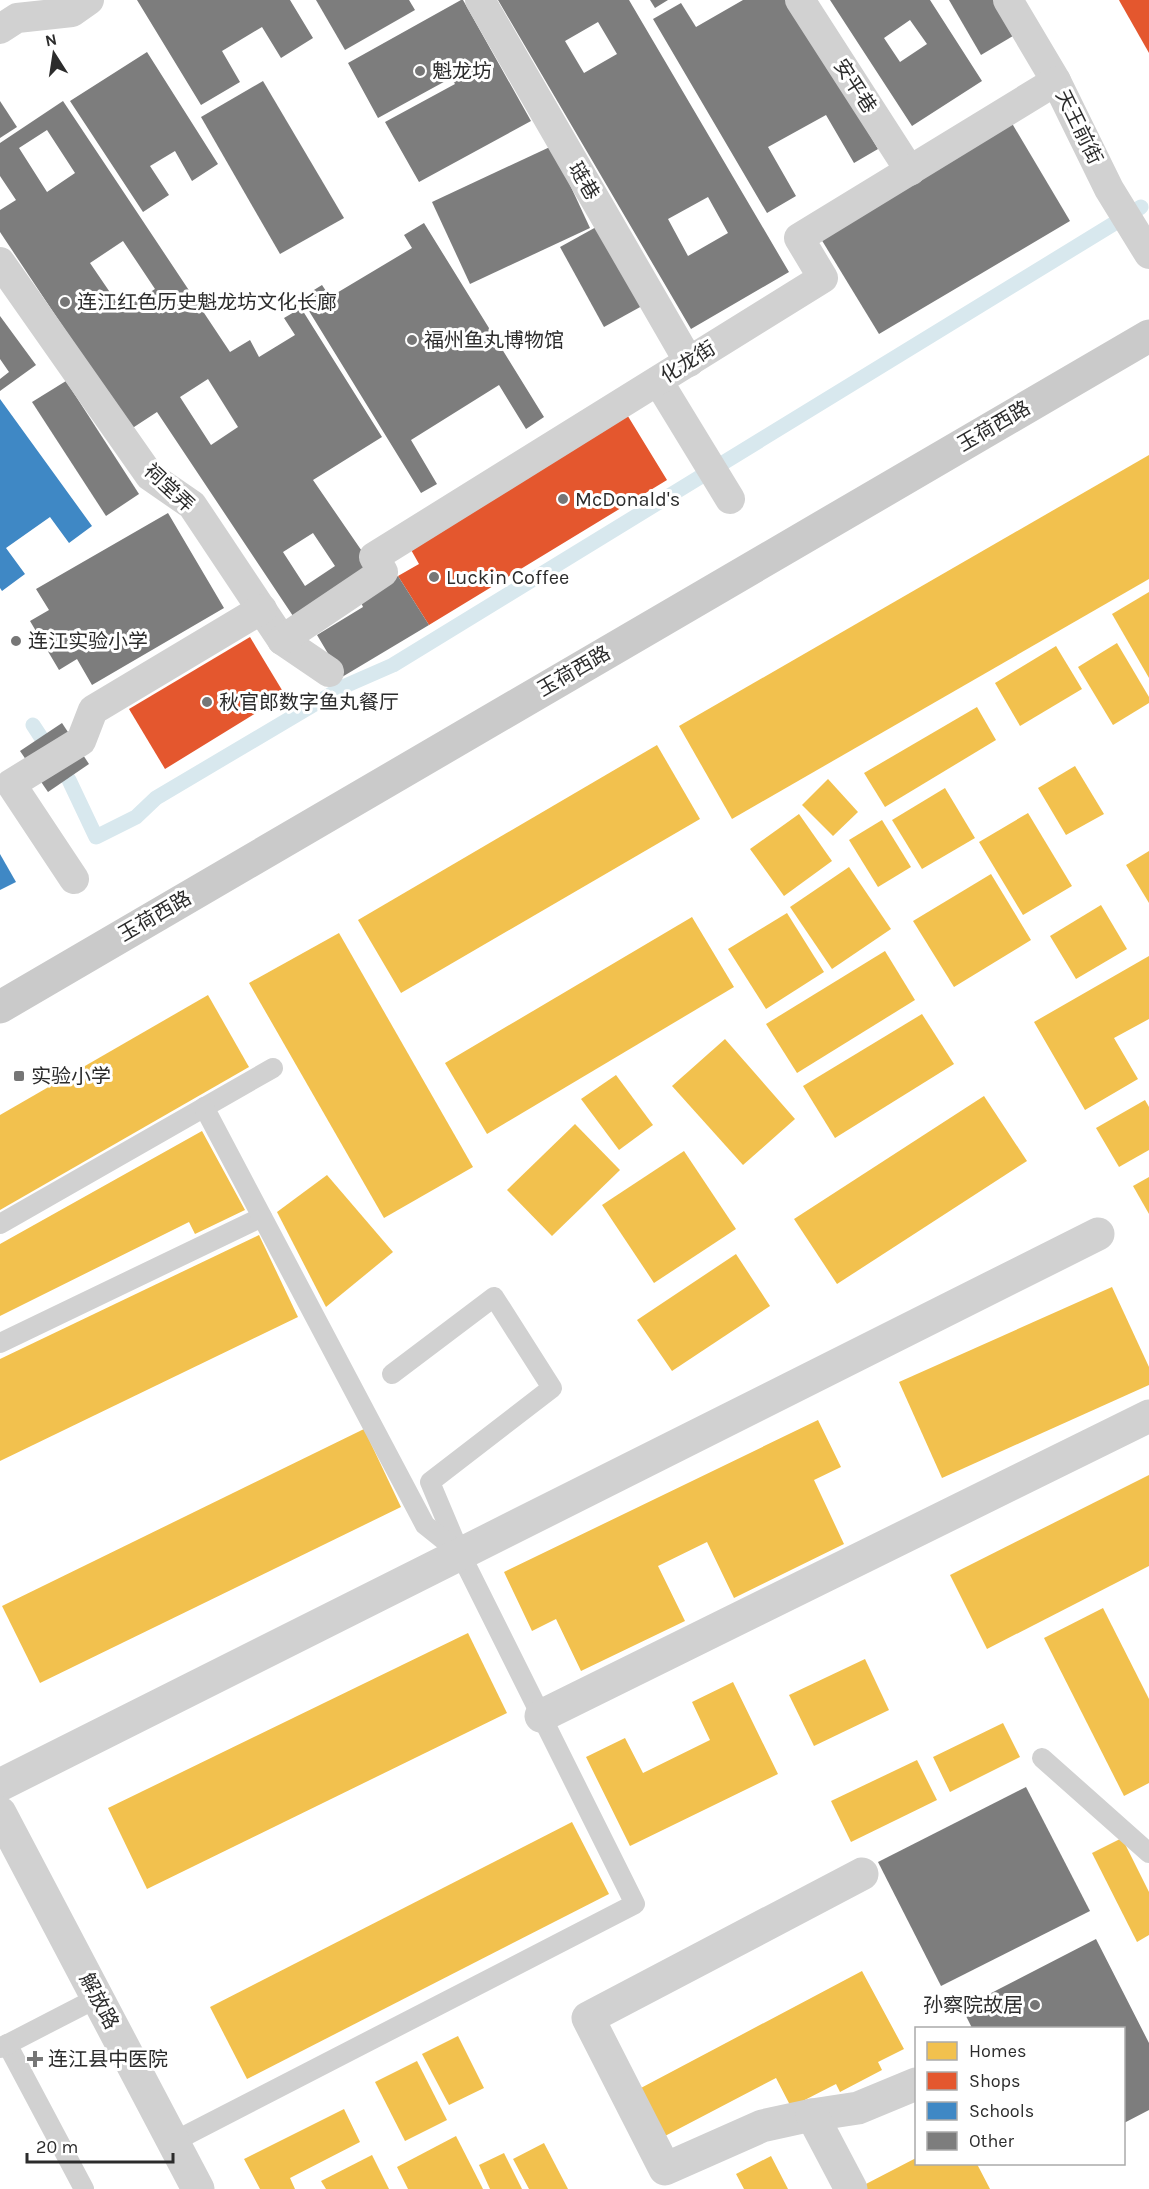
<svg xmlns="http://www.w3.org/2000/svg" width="1149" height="2189" font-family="Karla,'Noto Sans SC',sans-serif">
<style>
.homes{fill:#f2c14e}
.shops{fill:#e4572e}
.schools{fill:#3f88c5}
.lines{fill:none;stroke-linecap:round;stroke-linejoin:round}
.stream{stroke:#d8e8ee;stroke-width:15}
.building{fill:#7d7d7d;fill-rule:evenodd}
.service{stroke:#d1d1d1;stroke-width:20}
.pedestrian{stroke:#d1d1d1;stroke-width:30}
.minor{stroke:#d1d1d1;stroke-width:33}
.tertiary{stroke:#d1d1d1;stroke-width:33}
.secondary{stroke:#cacaca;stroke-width:33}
.poi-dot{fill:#767676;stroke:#fff;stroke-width:2}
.labels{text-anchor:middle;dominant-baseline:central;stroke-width:6;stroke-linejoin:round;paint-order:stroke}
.poi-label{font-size:20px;fill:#2c2c2c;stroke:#fff;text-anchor:start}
.street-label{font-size:20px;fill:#2c2c2c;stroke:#fff}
</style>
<rect width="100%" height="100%" fill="#fff"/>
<g class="homes">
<polygon points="1149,455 1149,579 732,819 679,726"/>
<polygon points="1149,592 1149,678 1112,614"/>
<polygon points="1117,643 1149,697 1149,703 1113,725 1078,667"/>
<polygon points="1056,646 1082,689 1020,726 995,683"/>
<polygon points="977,707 996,740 885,807 864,773"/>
<polygon points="657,745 700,819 401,993 358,920"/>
<polygon points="1075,766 1104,814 1066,835 1038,788"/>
<polygon points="828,779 858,812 833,836 802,805"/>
<polygon points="945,788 975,838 922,869 892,820"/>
<polygon points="1028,813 1072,886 1023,915 979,842"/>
<polygon points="799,814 832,861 784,896 750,849"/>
<polygon points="882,820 911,867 878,887 849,840"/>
<polygon points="1149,851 1149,903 1126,865"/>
<polygon points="849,867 891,929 832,969 790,907"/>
<polygon points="991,874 1031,940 954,987 913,921"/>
<polygon points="1101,905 1127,949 1076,979 1050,936"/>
<polygon points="787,913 824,972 766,1009 728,949"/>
<polygon points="692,917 734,987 487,1134 445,1063"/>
<polygon points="339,933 473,1167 384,1218 249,983"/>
<polygon points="885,951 915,1000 797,1073 766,1024"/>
<polygon points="1149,956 1149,1019 1114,1038 1138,1079 1085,1110 1034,1022"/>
<polygon points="208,995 249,1067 0,1210 0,1115"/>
<polygon points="922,1014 954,1064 835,1138 803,1086"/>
<polygon points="725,1039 795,1119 743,1165 672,1086"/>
<polygon points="616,1075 653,1125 619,1150 581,1099"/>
<polygon points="984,1096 1027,1161 837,1284 794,1219"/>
<polygon points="1145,1100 1149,1107 1149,1150 1119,1167 1096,1128"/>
<polygon points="575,1124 620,1170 552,1236 507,1190"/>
<polygon points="202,1131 245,1210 195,1234 189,1222 0,1316 0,1244"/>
<polygon points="684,1151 736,1229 654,1283 602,1205"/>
<polygon points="327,1175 393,1252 326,1307 277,1212"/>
<polygon points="1149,1177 1149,1214 1133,1186"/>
<polygon points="259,1235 298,1317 0,1461 0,1359"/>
<polygon points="736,1254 770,1306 672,1371 637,1320"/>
<polygon points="1112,1287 1149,1367 1149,1385 942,1478 899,1382"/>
<polygon points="818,1420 841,1467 814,1480 844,1544 734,1598 707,1542 658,1566 685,1621 581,1671 556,1619 532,1631 504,1572"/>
<polygon points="364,1429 401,1507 40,1683 2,1606"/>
<polygon points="1149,1475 1149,1566 987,1649 950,1575"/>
<polygon points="1103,1608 1149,1699 1149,1783 1124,1796 1044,1638"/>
<polygon points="468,1633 507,1713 147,1889 108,1808"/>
<polygon points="865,1659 889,1710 814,1746 789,1695"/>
<polygon points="733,1682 778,1774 630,1846 586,1757 625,1738 643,1773 710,1740 692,1702"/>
<polygon points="1003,1723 1020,1757 950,1792 933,1757"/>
<polygon points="917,1760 937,1800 851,1842 831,1801"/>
<polygon points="572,1822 609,1894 247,2079 210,2007"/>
<polygon points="1122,1838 1149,1892 1149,1935 1137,1942 1092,1853"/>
<polygon points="862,1971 904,2049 878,2062 882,2070 840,2092 836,2084 791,2107 776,2078 665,2136 639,2089"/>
<polygon points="458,2036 484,2088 449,2105 422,2054"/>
<polygon points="417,2061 447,2120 405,2141 375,2082"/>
<polygon points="344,2109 360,2142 290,2178 295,2189 260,2189 244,2159"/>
<polygon points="456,2136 483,2189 408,2189 397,2167"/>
<polygon points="544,2143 568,2189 529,2189 513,2159"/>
<polygon points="504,2153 522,2189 490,2189 479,2165"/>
<polygon points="372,2155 389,2189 326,2189 321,2181"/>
<polygon points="771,2156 788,2189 744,2189 736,2174"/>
<polygon points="916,2158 916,2164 977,2164 990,2189 866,2189 864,2185"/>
</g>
<g class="shops">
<polygon points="1119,0 1149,0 1149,53 1120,2"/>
<polygon points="626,413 667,480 429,625 398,576 419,564 410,548"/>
<polygon points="250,637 285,695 165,769 129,709"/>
</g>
<g class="schools">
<polygon points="0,399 92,526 69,543 50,517 6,548 25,574 2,591 0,588"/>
<polygon points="0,854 16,882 0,890"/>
</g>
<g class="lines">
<polyline class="stream" points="33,725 69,780 96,837 136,817 156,798 345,686 393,665 1141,207"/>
</g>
<g class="building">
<polygon points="137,0 290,0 313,38 281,58 262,27 222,51 240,82 201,105"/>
<polygon points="316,0 409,0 415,10 345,50"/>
<polygon points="461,0 463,0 531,121 419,182 385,122 455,84 451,78 378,118 348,63"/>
<path d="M498,0H629L789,272L691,329ZM598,22L617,54L584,73L565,41ZM708,197L728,233L688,256L668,219Z"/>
<polygon points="650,0 668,0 655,8"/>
<polygon points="743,0 791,0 878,149 854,163 826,115 768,147 796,196 767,213 653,19 681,3 696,27"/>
<path d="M830,0H930L982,81L912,126ZM910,20L927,44L900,62L884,38Z"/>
<polygon points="949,0 999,0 1018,33 981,55"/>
<polygon points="147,52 218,164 192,181 175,151 150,166 169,195 143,212 70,101"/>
<polygon points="263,81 344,218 280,254 201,117"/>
<polygon points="0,101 17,127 0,138"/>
<path d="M63,101L230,352L250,340L259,357L295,335L284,318L301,308L382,437L313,480L377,573L299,625L157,412L131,429L0,232V210L16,200L0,176V143ZM47,130L75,173L47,192L19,148ZM123,241L155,289L122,310L90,263ZM208,379L238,427L211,445L180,397ZM313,533L335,566L305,586L283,552Z"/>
<polygon points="1010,120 1070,221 879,334 818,234"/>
<polygon points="552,146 590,228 470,284 432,202"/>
<polygon points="424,223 544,417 526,429 499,385 411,440 437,484 421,493 301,298 322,285 330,297 412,248 404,235"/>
<polygon points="598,226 642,306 604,327 560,247"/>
<polygon points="0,316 36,365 0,391 0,379 9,372 0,359"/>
<polygon points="66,381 139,494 106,516 32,402"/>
<polygon points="168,513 224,608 92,685 77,659 59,670 30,621 49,610 36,589"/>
<polygon points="398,576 429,625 342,677 317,635 363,607 360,600"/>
<polygon points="62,723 89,764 48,792 20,751"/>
<polygon points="1026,1787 1090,1911 941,1986 878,1862"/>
<polygon points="1096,1939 1149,2043 1149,2110 1124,2123 1124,2028 972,2028 962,2008"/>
</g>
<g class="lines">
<g class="service">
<polyline points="0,1224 273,1068"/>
<polyline points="0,1343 262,1217"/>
<polyline points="392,1374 494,1297 552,1388 430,1482 459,1551"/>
<polyline points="1042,1758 1149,1853"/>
<polyline points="7,2044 84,2189"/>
<polyline points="0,2048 97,1998"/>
<polyline points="173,2142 635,1904 460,1553 425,1525 204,1107"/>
</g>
<g class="pedestrian">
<polyline points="480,0 689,362"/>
<polyline points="800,0 910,171"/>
<polyline points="1008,0 1056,81 1109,189 1149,254"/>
<polyline points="0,29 17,18 72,12 89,0"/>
<polyline points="0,262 150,476 192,505 282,640 329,672"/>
<polyline points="658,381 730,499"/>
<polyline points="282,640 383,572 374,557 823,278 799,238 1056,81"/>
<polyline points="74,879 11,784 81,741 93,710 262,609"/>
</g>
<g class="minor">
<polyline points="541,1716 1149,1416"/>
<polyline points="0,1785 1098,1234"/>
<polyline points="862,1874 588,2018 665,2169 762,2126 812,2115 858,2108 916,2084"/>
<polyline points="812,2115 851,2189"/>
</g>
<polyline class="tertiary" points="0,1813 198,2189"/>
<polyline class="secondary" points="0,1007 1149,336"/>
</g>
<g class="poi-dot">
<circle cx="420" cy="71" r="6"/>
<circle cx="65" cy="302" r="6"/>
<circle cx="412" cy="340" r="6"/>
<circle cx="563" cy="499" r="6"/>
<circle cx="434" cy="577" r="6"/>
<circle cx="16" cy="641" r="6"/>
<circle cx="207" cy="702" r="6"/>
<rect x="13" y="1070" width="12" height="12" rx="3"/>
<circle cx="1035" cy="2005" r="6"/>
<path d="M32 2050h6v6h6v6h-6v6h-6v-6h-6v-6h6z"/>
</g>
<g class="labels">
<g class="poi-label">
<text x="432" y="71">魁龙坊</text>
<text x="77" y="302">连江红色历史魁龙坊文化长廊</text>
<text x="424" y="340">福州鱼丸博物馆</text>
<text x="575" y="499">McDonald's</text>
<text x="446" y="577">Luckin Coffee</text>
<text x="28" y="641">连江实验小学</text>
<text x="219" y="702">秋官郎数字鱼丸餐厅</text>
<text x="31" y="1076">实验小学</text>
<text x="1023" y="2005" text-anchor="end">孙察院故居</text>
<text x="48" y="2059">连江县中医院</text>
</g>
<g class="street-label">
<text transform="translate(855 86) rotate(57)">安平巷</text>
<text transform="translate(1079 127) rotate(64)">天王前街</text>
<text transform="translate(584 181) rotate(60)">琏巷</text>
<text transform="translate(688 362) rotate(-32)">化龙街</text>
<text transform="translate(994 426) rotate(-30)">玉荷西路</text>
<text transform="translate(169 488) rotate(43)">祠堂弄</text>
<text transform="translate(574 671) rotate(-30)">玉荷西路</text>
<text transform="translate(155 916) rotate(-30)">玉荷西路</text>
<text transform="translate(99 2001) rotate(62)">解放路</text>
</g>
</g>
<rect x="915" y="2027" width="210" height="138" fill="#ffffff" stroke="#ababab" stroke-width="1.5"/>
<rect x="927" y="2042" width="30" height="18" fill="#f2c14e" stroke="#ababab" stroke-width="1.5"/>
<text x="969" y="2057" font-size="18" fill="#2c2c2c">Homes</text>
<rect x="927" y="2072" width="30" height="18" fill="#e4572e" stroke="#ababab" stroke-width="1.5"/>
<text x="969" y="2087" font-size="18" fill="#2c2c2c">Shops</text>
<rect x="927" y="2102" width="30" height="18" fill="#3f88c5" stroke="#ababab" stroke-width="1.5"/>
<text x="969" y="2117" font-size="18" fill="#2c2c2c">Schools</text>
<rect x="927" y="2132" width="30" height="18" fill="#7d7d7d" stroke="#ababab" stroke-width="1.5"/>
<text x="969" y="2147" font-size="18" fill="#2c2c2c">Other</text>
<g transform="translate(54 54) rotate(348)" stroke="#ffffff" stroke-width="4.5" paint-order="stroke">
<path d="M0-4.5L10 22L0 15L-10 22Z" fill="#2c2c2c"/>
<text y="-9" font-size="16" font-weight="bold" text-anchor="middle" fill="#2c2c2c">N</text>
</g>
<path d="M27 2153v9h146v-9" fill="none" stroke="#2c2c2c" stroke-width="3"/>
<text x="36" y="2153" font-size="18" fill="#2c2c2c" stroke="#ffffff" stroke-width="4.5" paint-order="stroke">20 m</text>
</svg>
